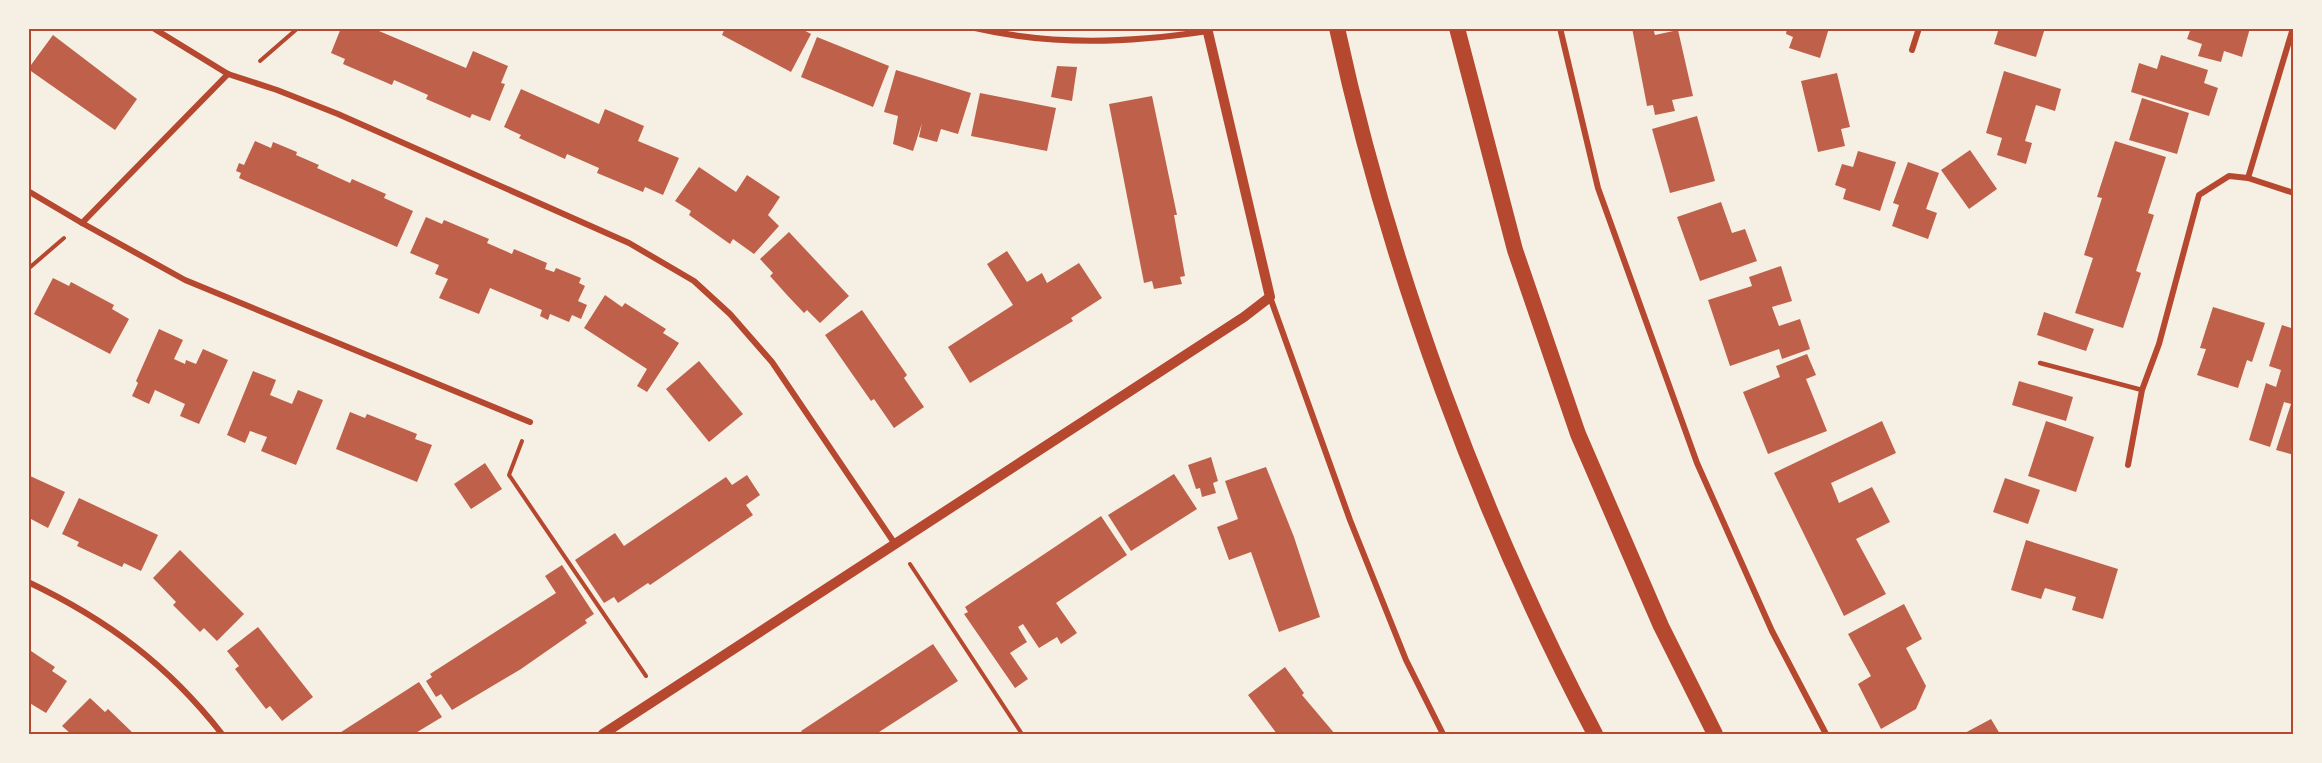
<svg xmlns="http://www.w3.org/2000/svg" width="2322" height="763" font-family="'DejaVu Sans',sans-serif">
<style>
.building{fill:#bf614a}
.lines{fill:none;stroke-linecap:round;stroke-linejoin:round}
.path{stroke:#b5482f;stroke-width:4}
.service{stroke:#b5482f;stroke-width:4.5}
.minor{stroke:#b5482f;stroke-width:6}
.tertiary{stroke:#b5482f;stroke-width:10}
.trunk{stroke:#b5482f;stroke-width:16}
.neatline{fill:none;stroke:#b5482f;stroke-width:2}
</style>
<rect width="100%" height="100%" fill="#f6efe4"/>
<g class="building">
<polygon points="341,28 372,28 466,68 473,51 508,66 501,83 505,84 490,121 472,114 470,118 426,99 428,95 410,87 394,80 392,85 343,64 345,59 331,53"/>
<polygon points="725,28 800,28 811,34 791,72 722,35"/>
<polygon points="1632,28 1653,28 1655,35 1678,30 1693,96 1672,100 1675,111 1655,115 1653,105 1647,106"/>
<polygon points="1787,28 1829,28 1820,58 1789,48 1793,37 1786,34"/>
<polygon points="1999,28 2045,28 2036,57 1994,44"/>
<polygon points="2191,28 2250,28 2242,57 2224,51 2221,62 2198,56 2202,44 2187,39"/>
<polygon points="53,35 137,99 115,130 28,69"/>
<polygon points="817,37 889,66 873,107 801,77"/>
<polygon points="2161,55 2208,70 2204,83 2218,88 2209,116 2131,92 2139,63 2157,69"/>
<polygon points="1057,66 1077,67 1072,101 1051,97"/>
<polygon points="896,70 971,93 958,134 941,129 937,142 919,137 922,123 913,151 893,144 898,116 884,112"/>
<polygon points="2004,71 2061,89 2055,111 2036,105 2025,141 2032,143 2026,164 1997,155 2002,138 1986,133"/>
<polygon points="1837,73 1850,127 1841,129 1845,146 1818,152 1801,81"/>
<polygon points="521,89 599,124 605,109 644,126 638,141 679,158 663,195 645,187 643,192 597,173 599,168 567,154 565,159 519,138 521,135 504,127"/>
<polygon points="980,93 1056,108 1047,151 971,136"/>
<polygon points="1152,96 1177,215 1174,215 1185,276 1180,277 1182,284 1154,289 1152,281 1144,283 1109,104"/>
<polygon points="2142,98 2189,113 2177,154 2129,140"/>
<polygon points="1697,116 1715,181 1670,193 1652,129"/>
<polygon points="255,141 271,148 273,142 297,152 296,155 319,165 317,168 350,183 352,179 386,194 384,198 413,211 397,247 239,178 241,173 236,171 239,163 244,165"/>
<polygon points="2115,141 2166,157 2148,213 2154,215 2136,271 2141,273 2123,328 2075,313 2093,258 2084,255 2102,198 2097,197"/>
<polygon points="1970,150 1997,189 1969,209 1941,170"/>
<polygon points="1858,151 1896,162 1880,211 1843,199 1846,189 1835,185 1842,164 1853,167"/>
<polygon points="1908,162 1939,173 1926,209 1937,213 1928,239 1892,226 1899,205 1893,203"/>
<polygon points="699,167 736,192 747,175 780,197 768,215 779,226 754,254 733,239 730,244 689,215 691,211 675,201"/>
<polygon points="1721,202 1732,233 1745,229 1757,261 1700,281 1677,217"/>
<polygon points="426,217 442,224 444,220 489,239 487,243 512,254 514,249 547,263 545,269 554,272 556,268 581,278 579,283 585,286 578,301 587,305 581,319 572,315 569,322 550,314 548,320 540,316 542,310 490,288 479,314 439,298 448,279 435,274 439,265 410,253"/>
<polygon points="789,232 849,296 820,323 807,310 804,313 787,295 770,276 773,273 760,259"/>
<polygon points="1007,251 1027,282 1042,273 1047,283 1079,263 1102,298 1071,318 1073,321 970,383 948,347 1013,305 987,264"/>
<polygon points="1781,266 1792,301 1772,307 1779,326 1800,319 1810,349 1782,359 1779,349 1730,366 1708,300 1752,286 1749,277"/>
<polygon points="53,278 69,286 71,282 114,305 112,309 129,319 110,354 34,314"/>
<polygon points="605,295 622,307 625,303 666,329 663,333 679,343 647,392 637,386 647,369 584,328"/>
<polygon points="2213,307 2265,323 2252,362 2247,360 2238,388 2197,375 2206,349 2200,348"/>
<polygon points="862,310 907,375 904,378 924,407 894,428 874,399 871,401 825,335"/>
<polygon points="2044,312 2094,329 2086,351 2037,335"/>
<polygon points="2282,325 2294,329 2294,455 2276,450 2291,404 2284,402 2270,447 2249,440 2266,383 2276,387 2281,370 2269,366"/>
<polygon points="159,329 183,340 174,359 185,364 186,360 196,364 203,349 228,360 199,424 180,416 185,404 155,390 149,404 132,396 138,383 136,381"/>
<polygon points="1807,354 1816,375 1806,379 1827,431 1768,454 1743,392 1780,377 1776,366"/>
<polygon points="699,361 743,414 709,442 666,389"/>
<polygon points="253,371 276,380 270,395 282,400 292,404 298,390 323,400 296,465 261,451 267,437 250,431 245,443 227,435"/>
<polygon points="2019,381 2073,397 2066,421 2012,405"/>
<polygon points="350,412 365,418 367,414 417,434 415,439 432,445 417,482 336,449"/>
<polygon points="1882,421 1896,453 1831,483 1839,503 1872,487 1890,522 1856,539 1886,594 1844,616 1774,473"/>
<polygon points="2046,421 2094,437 2076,492 2028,476"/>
<polygon points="1211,457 1218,481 1213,483 1216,493 1202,497 1200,488 1196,489 1188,465"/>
<polygon points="485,463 502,489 471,509 454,484"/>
<polygon points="1266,467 1294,537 1320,617 1279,632 1251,552 1229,560 1217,527 1238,519 1225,481"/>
<polygon points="1174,474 1197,509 1131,551 1108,515"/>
<polygon points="28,475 65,492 48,528 31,519 28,525"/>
<polygon points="747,475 760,495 746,505 753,515 650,585 648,583 618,603 614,597 604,603 575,560 615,533 624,546 726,477 732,485"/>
<polygon points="2005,478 2040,490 2028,524 1993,512"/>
<polygon points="79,498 158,535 141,571 124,563 122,567 77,546 79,542 62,534"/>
<polygon points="1101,516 1127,555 1056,603 1077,633 1061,644 1057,637 1039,648 1023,624 1018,627 1027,642 1010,653 1028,679 1015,688 964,614 968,612 965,607"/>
<polygon points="2026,540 2118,569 2103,619 2072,610 2076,597 2045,588 2041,599 2011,590"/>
<polygon points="180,550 244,614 217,641 204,628 200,632 173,605 176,602 153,578"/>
<polygon points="562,565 594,614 585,620 587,623 521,669 452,710 441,694 436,697 426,681 432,677 430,674 556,593 545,576"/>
<polygon points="1904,604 1922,639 1906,648 1926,686 1916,709 1881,729 1858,684 1871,676 1848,634"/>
<polygon points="258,627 313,697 282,721 270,706 266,709 235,669 239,666 227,651"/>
<polygon points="933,644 958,681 876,734 803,734 801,731"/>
<polygon points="28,649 55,667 52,671 67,681 46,713 28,702"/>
<polygon points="1285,667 1304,693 1302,695 1335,734 1277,734 1248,695"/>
<polygon points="419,682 442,717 414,734 338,734"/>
<polygon points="90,698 105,712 108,709 134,734 71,734 62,726"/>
<polygon points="1991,719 2000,734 1963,734"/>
</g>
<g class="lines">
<g class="path">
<polyline points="260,61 298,28"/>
<polyline points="28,269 64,238"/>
<polyline points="522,441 509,475 646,676"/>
<polyline points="910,564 1022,734"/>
</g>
<polyline class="service" points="2040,363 2142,390"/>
<g class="minor">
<polyline points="153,28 228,74 277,90 338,114 629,243 694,281 730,314 772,362 895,544"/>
<path d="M975,28C1053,46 1129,43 1208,31"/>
<polyline points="1560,28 1598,188 1697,463 1772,631 1826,734"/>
<polyline points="2293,28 2248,178 2294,193"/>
<polyline points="1912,50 1919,28"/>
<polyline points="228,74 82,223 185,280 530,422"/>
<polyline points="28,191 82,223"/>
<polyline points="1270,297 1350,520 1406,660 1443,734"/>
<polyline points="2128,465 2142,390 2159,344 2199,195 2229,176 2248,178"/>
<path d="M28,582C108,620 168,665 222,734"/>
</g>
<polyline class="tertiary" points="603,734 1244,317 1270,297 1207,28"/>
<g class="trunk">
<path d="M1337,28C1389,268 1481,518 1595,734"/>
<polyline points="1457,28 1515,250 1578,434 1661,626 1715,734"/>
</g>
</g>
<rect width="2322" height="763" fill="none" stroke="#f6efe4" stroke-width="60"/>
<rect x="30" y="30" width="2262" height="703" class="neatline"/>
</svg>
